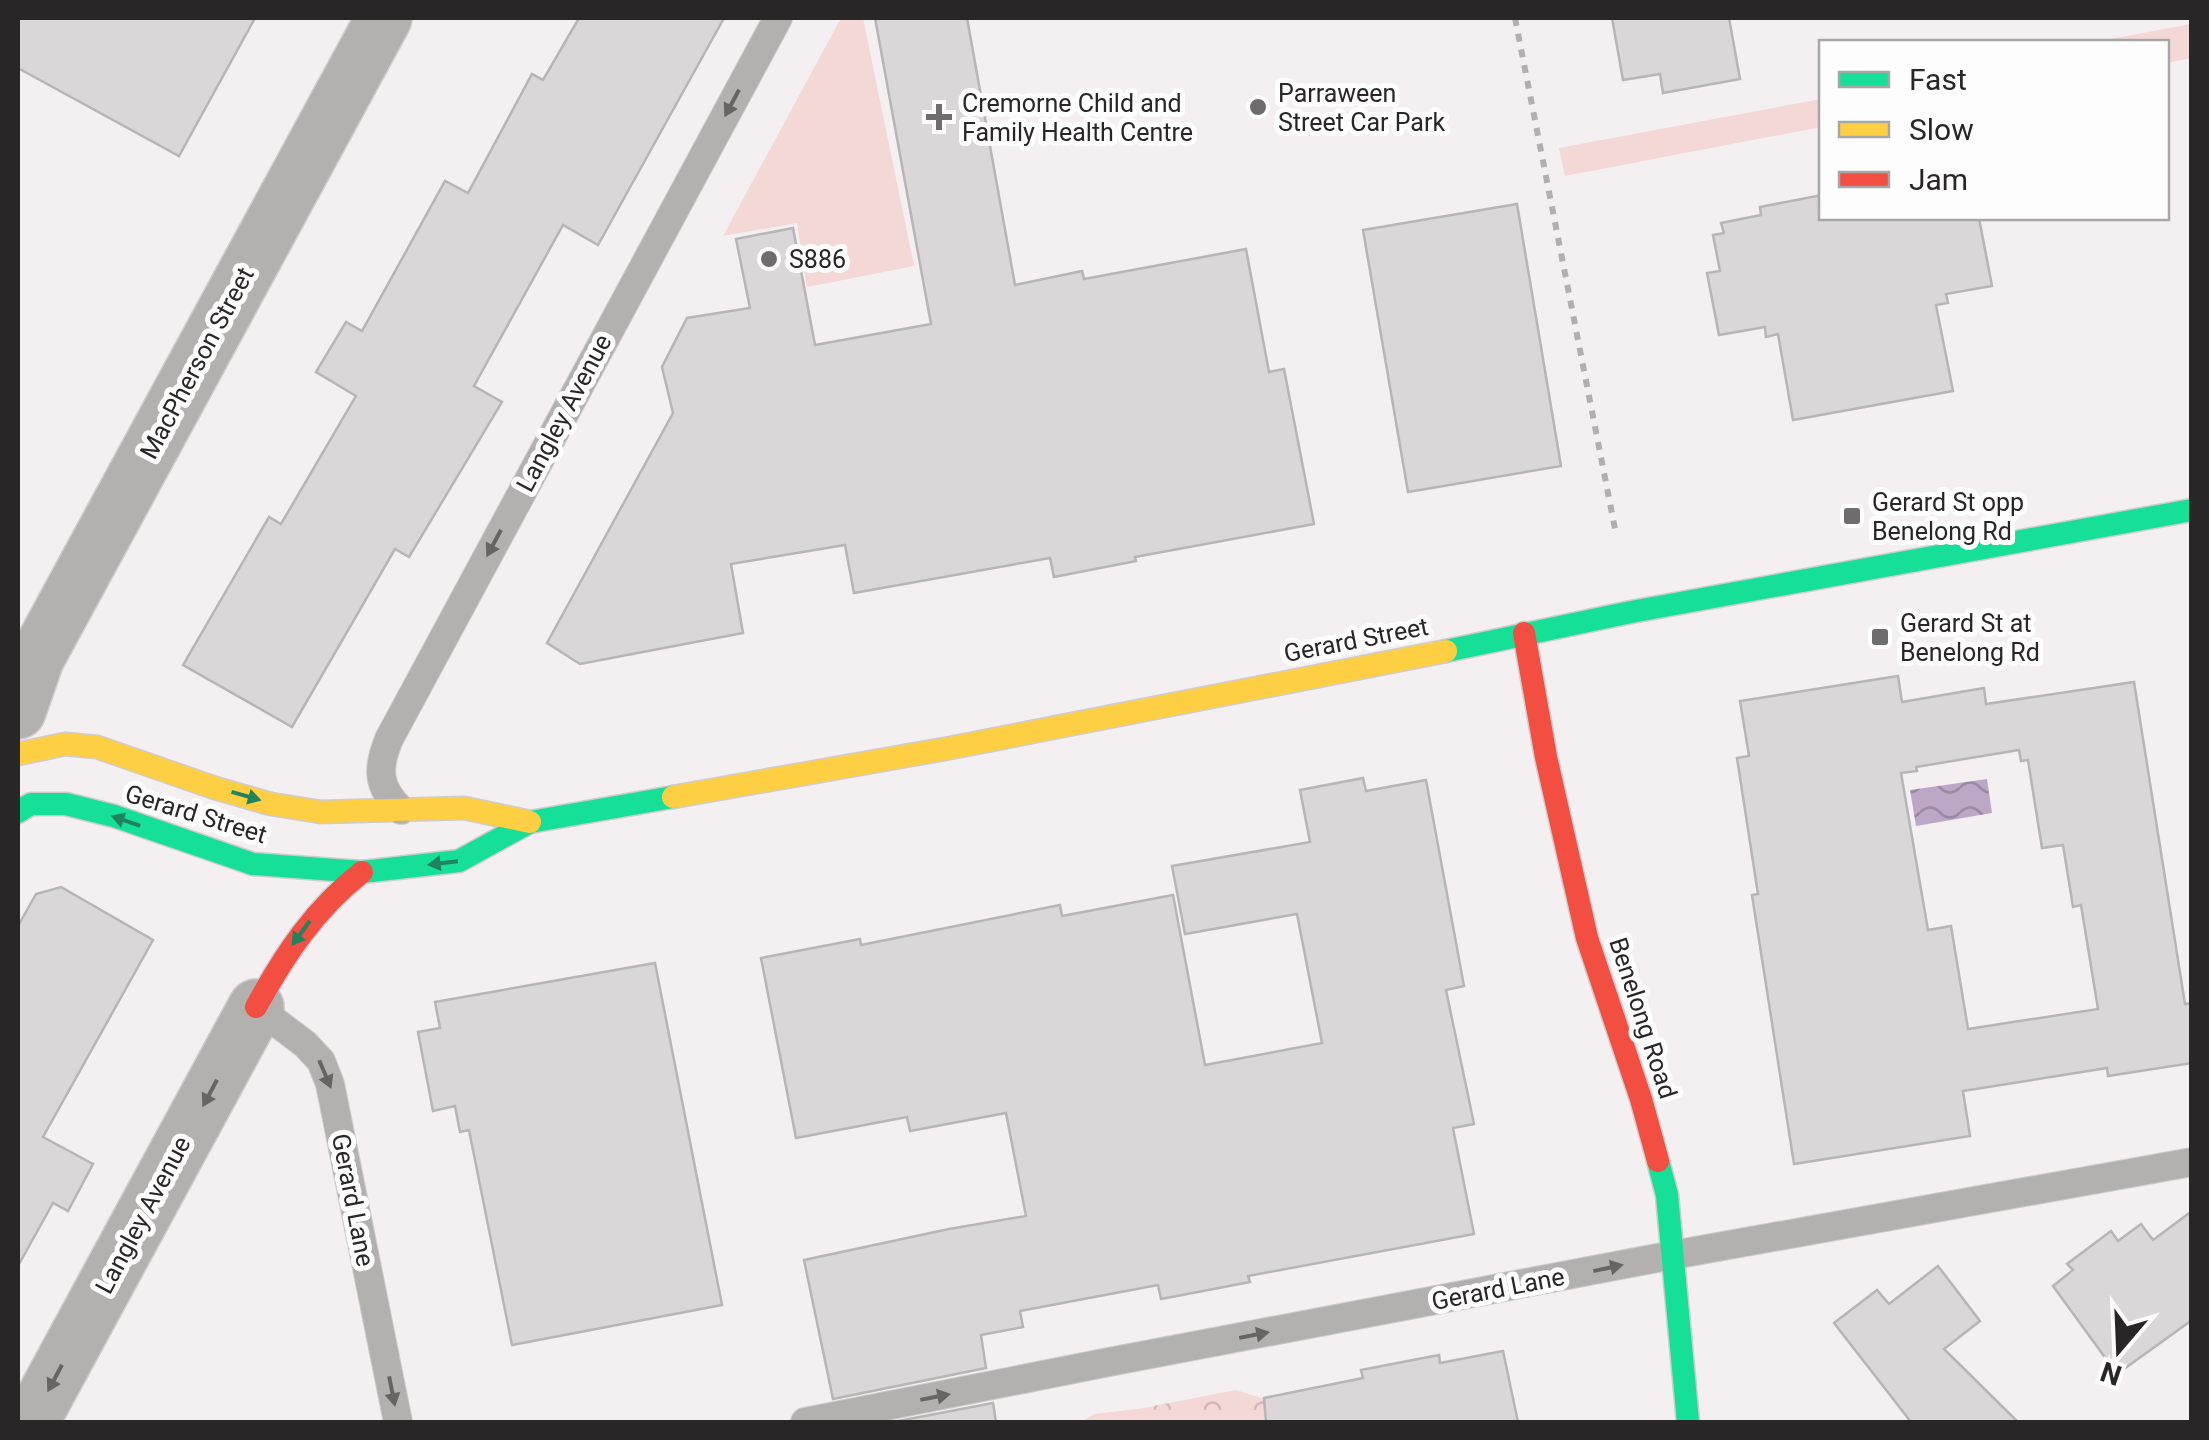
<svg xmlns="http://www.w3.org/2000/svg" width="2209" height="1440" font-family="Roboto,sans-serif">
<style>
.green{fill:#f4d8d5}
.forest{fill:url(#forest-crowns)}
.water{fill:url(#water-waves)}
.building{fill:#dad7d9;stroke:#b8b5b6;stroke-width:2.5;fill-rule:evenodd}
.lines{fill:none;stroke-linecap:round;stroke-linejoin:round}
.lane-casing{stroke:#cecccd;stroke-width:30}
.street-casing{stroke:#cecccd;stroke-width:58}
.fast-casing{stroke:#cecccd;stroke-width:25}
.slow-casing{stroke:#cecccd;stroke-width:25}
.jam-casing{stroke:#cecccd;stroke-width:25}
.path{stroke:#b3afb0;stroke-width:6;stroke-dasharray:8 8;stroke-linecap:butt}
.lane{stroke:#b3b0b0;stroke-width:28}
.street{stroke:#b3b0b0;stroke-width:55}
.fast{stroke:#16e098;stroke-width:22}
.slow{stroke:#ffcf43;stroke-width:22}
.jam{stroke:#f24e42;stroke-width:22}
.oneway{fill:#676465}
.oneway2{fill:#1f8360}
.poi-dot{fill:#6f6c6e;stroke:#fefdfd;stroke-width:4}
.labels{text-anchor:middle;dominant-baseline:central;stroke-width:10;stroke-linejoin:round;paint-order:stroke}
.poi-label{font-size:25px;fill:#282627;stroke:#fefdfd;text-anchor:start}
.street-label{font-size:25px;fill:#282627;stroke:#fefdfd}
</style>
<defs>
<pattern id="forest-crowns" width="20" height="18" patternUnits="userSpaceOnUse" patternTransform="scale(2.5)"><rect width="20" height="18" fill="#f4d8d5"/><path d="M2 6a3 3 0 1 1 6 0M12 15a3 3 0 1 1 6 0" fill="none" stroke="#d1b9b7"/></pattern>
<pattern id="water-waves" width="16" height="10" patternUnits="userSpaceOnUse" patternTransform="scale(2.5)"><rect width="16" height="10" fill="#bca8c6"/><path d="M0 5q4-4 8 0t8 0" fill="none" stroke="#9989a1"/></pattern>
</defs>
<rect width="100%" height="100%" fill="#f4eff1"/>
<g class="green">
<polygon points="841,18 863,18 914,266 807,287 797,223 723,236"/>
<polygon points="2191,24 2191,58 2167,63 2166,42 2095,42"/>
<polygon points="1821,99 1821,127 1565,176 1559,148"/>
</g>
<polygon class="forest" points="1236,1390 1281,1404 1303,1422 1081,1422 1094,1414 1138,1409"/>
<polygon class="water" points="1987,779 1992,813 1916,826 1910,790"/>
<g class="building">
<polygon points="18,18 255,18 179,156 18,68"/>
<polygon points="579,18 724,18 598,245 563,225 474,386 502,402 409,557 395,549 292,727 183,665 269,517 281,524 356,396 316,372 346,322 362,331 445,181 468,193 532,74 543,80"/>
<polygon points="875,18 967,18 1015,285 1082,271 1084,279 1246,249 1269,372 1284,369 1314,524 1135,557 1136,561 1054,577 1050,558 854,593 845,545 731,564 743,633 580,664 547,643 673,413 662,367 687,318 750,308 736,239 793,228 815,345 931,324"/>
<polygon points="1612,18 1729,18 1740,79 1663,93 1660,74 1623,80"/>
<polygon points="1822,195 1822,218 1979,218 1992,286 1946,294 1948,303 1936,305 1953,391 1793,420 1778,334 1766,337 1765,327 1719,335 1707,273 1720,271 1713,235 1724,233 1721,223 1761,215 1760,207"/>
<polygon points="1517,204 1561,466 1408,492 1363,230"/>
<path d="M1898,676L1902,702L1984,688L1986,704L2134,682L2185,1004L2192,1003V1063L2108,1076L2107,1068L1963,1091L1970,1136L1794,1164L1752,895L1758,894L1737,758L1749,756L1740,701ZM2019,750L2021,761L2028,760L2042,848L2063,845L2073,907L2081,905L2098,1009L1968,1029L1951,926L1928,930L1901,773L1917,771L1916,767Z"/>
<polygon points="1363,778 1366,791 1426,780 1464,986 1446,990 1474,1124 1453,1128 1474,1234 1248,1276 1250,1282 1161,1299 1158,1285 1020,1311 1023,1327 981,1335 986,1368 833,1399 804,1260 949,1229 1026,1216 1006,1113 910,1131 907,1117 796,1138 761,958 860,939 861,945 1060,905 1062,916 1173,895 1205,1065 1322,1043 1297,914 1185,934 1172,866 1310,842 1300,790"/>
<polygon points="61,887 153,940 43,1137 93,1164 68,1211 53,1203 18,1266 18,926 36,894"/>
<polygon points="655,963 722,1305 512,1345 469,1130 460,1132 455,1106 433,1111 418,1032 440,1028 435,1002"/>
<polygon points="2192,1211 2192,1320 2117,1374 2053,1286 2073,1270 2067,1264 2111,1231 2118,1241 2141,1224 2153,1240"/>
<polygon points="1938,1266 1980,1321 1944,1349 2018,1422 1911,1422 1834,1323 1877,1290 1889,1304"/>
<polygon points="1503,1351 1518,1422 1266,1422 1264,1398 1363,1378 1361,1370 1439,1355 1440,1363"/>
<polygon points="993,1403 996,1422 893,1422"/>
</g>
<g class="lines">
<g class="lane-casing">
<g id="lane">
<path d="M401,810C377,787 377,768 389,739L778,18"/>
<polyline points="256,1007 305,1044 321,1061 330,1084 398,1422"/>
<polyline points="805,1422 1109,1362 1673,1255 2192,1162"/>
</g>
</g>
<g class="street-casing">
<g id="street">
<polyline points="18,711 36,659 384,18"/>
<polyline points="31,1422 256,1007"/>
</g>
</g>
<g class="fast-casing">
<g id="fast">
<polyline points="1446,651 1631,612 2192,510"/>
<polyline points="18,812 31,804 66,804 114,816 253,864 362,872 459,861 530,822 673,797"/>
<polyline points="1658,1161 1667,1195 1688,1422"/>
</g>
</g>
<g class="slow-casing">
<g id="slow">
<polyline points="18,754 65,744 97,747 215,788 271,804 321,812 464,808 530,822"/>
<polyline points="673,797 950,748 1446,651"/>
</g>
</g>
<g class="jam-casing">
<g id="jam">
<polyline points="1524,633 1546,757 1587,938 1641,1099 1658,1161"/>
<path d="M256,1007C285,954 315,909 362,872"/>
</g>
</g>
<polyline class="path" points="1515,18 1616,534"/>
<use href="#lane" class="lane"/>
<use href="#street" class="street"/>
<use href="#fast" class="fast"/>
<use href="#slow" class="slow"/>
<use href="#jam" class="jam"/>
</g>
<defs><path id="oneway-solid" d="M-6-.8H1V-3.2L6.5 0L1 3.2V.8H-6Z" transform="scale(2.5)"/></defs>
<g class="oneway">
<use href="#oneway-solid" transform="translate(732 103) rotate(118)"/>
<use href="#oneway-solid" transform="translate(494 543) rotate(118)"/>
<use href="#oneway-solid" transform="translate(325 1074) rotate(67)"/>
<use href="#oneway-solid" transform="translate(210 1093) rotate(118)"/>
<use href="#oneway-solid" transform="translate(1608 1268) rotate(-12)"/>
<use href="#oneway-solid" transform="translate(1254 1335) rotate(-11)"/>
<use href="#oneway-solid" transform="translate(55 1378) rotate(118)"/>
<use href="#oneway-solid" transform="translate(392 1391) rotate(79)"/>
<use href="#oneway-solid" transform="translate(935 1397) rotate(-11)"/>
</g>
<g class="oneway2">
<use href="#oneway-solid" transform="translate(246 796) rotate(16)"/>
<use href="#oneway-solid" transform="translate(126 821) rotate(-161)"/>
<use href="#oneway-solid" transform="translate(443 863) rotate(173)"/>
<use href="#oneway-solid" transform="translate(301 933) rotate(126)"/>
</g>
<g class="poi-dot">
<circle cx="1258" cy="107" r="10"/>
<path d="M934 102h10v10h10v10h-10v10h-10v-10h-10v-10h10z"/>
<circle cx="769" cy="259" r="10"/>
<rect x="1842" y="506" width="20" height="20" rx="5"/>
<rect x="1870" y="627" width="20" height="20" rx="5"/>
</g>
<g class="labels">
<g class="poi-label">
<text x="1278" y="93">Parraween<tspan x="1278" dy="29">Street Car Park</tspan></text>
<text x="962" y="103">Cremorne Child and<tspan x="962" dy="29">Family Health Centre</tspan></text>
<text x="789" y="259">S886</text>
<text x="1872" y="502">Gerard St opp<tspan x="1872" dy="29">Benelong Rd</tspan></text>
<text x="1900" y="623">Gerard St at<tspan x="1900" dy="29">Benelong Rd</tspan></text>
</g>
<g class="street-label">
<text transform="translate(197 363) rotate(-62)">MacPherson Street</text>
<text transform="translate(564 413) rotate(-62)">Langley Avenue</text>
<text transform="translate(1356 640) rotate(-11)">Gerard Street</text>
<text transform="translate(196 814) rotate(17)">Gerard Street</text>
<text transform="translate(1643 1018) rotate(72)">Benelong Road</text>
<text transform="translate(353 1200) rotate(79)">Gerard Lane</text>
<text transform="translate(143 1215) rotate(-62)">Langley Avenue</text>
<text transform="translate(1498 1289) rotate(-11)">Gerard Lane</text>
</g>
</g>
<rect width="2209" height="1440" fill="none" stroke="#282627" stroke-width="40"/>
<rect x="1819" y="40" width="350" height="180" fill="#fefdfd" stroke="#a8a7a7" stroke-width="2.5"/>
<rect x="1839" y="72" width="50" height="15" fill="#16e098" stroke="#a8a7a7" stroke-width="2.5"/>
<text x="1909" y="90" font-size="30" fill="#282627">Fast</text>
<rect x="1839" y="122" width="50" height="15" fill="#ffcf43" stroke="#a8a7a7" stroke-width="2.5"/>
<text x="1909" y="140" font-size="30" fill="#282627">Slow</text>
<rect x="1839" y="172" width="50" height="15" fill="#f24e42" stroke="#a8a7a7" stroke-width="2.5"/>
<text x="1909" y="190" font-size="30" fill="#282627">Jam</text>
<g transform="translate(2119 1350) rotate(199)" stroke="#fefdfd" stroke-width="8" paint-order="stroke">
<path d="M0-8L18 38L0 25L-18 38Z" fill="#282627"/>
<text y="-15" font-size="28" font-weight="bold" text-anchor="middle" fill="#282627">N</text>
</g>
</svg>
